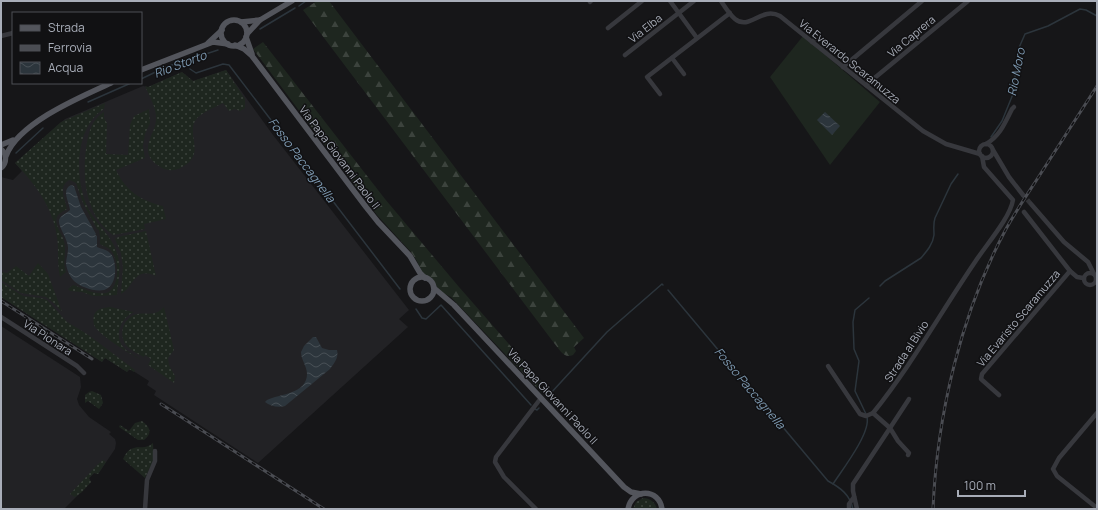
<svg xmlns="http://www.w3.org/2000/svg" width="1098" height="510" font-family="Manrope,sans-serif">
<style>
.built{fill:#222225}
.grass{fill:url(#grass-dots)}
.forest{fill:url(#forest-firs)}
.pitch{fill:#1e261f}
.water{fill:url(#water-waves)}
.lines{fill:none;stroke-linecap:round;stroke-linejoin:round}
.stream{stroke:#2c353c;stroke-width:1.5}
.minor-tunnel{stroke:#333438;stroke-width:4.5;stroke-dasharray:4.5 2;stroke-linecap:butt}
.minor{stroke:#37383d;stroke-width:4.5}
.major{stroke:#53555c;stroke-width:5.5}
.rail-casing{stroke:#4a4c52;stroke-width:3}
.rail{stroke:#111113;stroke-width:1.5;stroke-dasharray:4.5;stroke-linecap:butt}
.labels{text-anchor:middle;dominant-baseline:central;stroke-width:3;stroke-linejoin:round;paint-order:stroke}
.street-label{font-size:11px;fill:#a8adb8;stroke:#111113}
.water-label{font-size:12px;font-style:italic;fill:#7f9bb3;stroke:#111113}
</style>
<defs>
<pattern id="grass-dots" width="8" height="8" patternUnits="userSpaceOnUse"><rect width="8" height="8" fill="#1e261f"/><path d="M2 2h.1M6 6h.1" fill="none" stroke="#3c433d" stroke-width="1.8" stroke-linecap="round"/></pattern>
<pattern id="forest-firs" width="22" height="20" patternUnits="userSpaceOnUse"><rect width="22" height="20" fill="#1e261f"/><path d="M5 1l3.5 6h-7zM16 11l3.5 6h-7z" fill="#3c433d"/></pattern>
<pattern id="water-waves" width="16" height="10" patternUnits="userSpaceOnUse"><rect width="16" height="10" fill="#2c353c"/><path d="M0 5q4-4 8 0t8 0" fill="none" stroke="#485056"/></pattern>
</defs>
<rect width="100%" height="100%" fill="#161618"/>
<g class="built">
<polygon points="226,70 273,135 409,310 399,319 408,327 258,463 154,395 156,391 147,385 149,381 130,369 127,372 105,358 102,362 1,297 1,177 13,180 22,171 15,163 65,119 143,86 148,87 182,72 193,81"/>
<polygon points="1,326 80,377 81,387 77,399 79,405 89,417 111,432 109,434 115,439 116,443 115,449 98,474 94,473 89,478 91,482 64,509 1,509"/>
</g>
<g class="grass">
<path d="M226,70L245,99V108L240,111L235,109L229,111L223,103C214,108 201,112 195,121C187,136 206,155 182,167C176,171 168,171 162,168C157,165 151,161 149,155C145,141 155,133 156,120C157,108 149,96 145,86L148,87L182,72L193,81Z"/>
<path d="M105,103L104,109C74,127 74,182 89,210C97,225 112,236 117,253C122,268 118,280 117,295L100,296H93L82,292L70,291L68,289L73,285C83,288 95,295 106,293C120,289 119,261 112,252C109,247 104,247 100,244V237L99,230L97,229L83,203L76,183L72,181L69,180C58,187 65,199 67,209C64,211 59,213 57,217C54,225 62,233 64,241C67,252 62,261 66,272L60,277C57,264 59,250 57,237C53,207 35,184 15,163L61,122Z"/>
<path d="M149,109L150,123L145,134L143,146L145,158L116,170C125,190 141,201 163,206L166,219L144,224L145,229L113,235C86,216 82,178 86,149C88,134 91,120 104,112V118L107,123L106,154L128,155L130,125L134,116Z"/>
<path d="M146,231L156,276C134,266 134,287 121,294L123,267L121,253L115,239L118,237Z"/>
<polygon points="38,263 48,274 62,312 55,304 46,297 21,293 1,280 1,272 7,273 16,266 29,276"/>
<polygon points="1,282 23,296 41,298 47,300 67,322 87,334 135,370 134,372 129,369 127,372 105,358 102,362 1,297"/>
<path d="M110,307L134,312C119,319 113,338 126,350C131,354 138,357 141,360C129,353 103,338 95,327C93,324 93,319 94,315C97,308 103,308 110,307Z"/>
<path d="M164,307L174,350L168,358L169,365L175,376L174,383L148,365L151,359L145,355L144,357C138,354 132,351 128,347C118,337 122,320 134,315C146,311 154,318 164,307Z"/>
<polygon points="92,391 101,395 103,403 99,409 88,401 85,403 85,395 89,392"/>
<path d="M142,421C150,427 153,433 144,440H138L119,427L120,425L129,431L135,423Z"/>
<path d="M153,443L154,460L145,478L123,459C125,455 127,451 131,449C139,445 146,450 153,443Z"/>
<polygon points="103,460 106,462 98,474 94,473 89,478 91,482 82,492 75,497 70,494 97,465"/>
<path d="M643,498C650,498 655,502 657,509H633L636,502Z"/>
</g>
<g class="forest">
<path d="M317,1H329L584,338L574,347L576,351L573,355C564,359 560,350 554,343L303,10Z"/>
<polygon points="263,42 385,199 459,287 542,382 538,386 543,392 542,393 451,297 443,293 437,287 433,280 426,276 421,271 417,261 411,252 377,215 253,49"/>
</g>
<polygon class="pitch" points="803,36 880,102 830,165 770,77"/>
<g class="water">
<polygon points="825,112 840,126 832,135 817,120"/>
<path d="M71,185L74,186L81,207L96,234L95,235L97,236V247C102,249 108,250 111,254C117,262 117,282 108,288C101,294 81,288 74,281C70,277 67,270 66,264C66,259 68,254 68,249C69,239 55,224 60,218C63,214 67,213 70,210C69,201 61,190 71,185Z"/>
<path d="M313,337H316L322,348L329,350H337C339,358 334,363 330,369L285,406C278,408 270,406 265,402L267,400C279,394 307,394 307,374C307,366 301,360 301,352L304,346Z"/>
</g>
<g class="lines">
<g class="stream">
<polyline points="299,6 306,1"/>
<polyline points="260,29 295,8"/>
<polyline points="190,69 196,73 223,64 229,65 400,289"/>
<polyline points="141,79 166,67 218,50"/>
<polyline points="88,102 131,83"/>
<polyline points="991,137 1002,121 1013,94 1018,50 1025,34 1048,26 1080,9 1086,10 1097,16"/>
<polyline points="16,153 43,128"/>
<path d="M880,286L885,281L921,258C927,251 933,244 934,235C934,229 933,224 935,218L951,184L958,174"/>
<path d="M668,290L828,481C841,488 850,495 853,509"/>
<polyline points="416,309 422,318 426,319 441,305 531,405"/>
<polyline points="550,394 607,332 662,284 663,285"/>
<polyline points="535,409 537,410 539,408"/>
<polyline points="866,414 855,391 859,361 854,349 853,322 855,310 869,298"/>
<path d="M833,484C842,470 871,433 867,417"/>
</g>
<polyline class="minor-tunnel" points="1023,195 1031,204"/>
<g class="minor">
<polyline points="670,1 697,38"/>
<path d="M721,1C725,7 729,14 735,19C750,31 761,6 780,16L923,131L946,144L980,154"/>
<polyline points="590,2 591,1"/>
<polyline points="608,28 642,1"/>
<polyline points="1,36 13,33"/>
<polyline points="812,42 818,36"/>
<polyline points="625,55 694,1"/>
<polyline points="672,58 684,74"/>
<polyline points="843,67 922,1"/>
<polyline points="866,85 968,1"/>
<polyline points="660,94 647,77 730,13"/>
<path d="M986,144C1000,136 1005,123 1012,109L1014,107"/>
<circle cx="986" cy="151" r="7"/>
<polyline points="993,150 1009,177 1023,195"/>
<polyline points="1031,204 1064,242 1088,262 1094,274"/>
<polyline points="1024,212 1070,271 1077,277 1083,278"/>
<circle cx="1090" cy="279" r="6"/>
<polyline points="1,317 77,366 84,373"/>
<polyline points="828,366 860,414 866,416 873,413"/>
<polyline points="999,395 981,379 982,374 1070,271"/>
<polyline points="1097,413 1059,458 1053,469 1057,476 1097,508"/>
<polyline points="908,455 909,453 898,441 890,428 909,399"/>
<polyline points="145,509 147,480 155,461 155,451"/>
<polyline points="536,509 504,477 495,462 496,457 541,398"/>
<polyline points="849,509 849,504 854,497"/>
<path d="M857,509L853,491V484L890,428L873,413C911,366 941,312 975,262C986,245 1010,218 1013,200L984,167L982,156"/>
</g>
<g class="major">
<circle cx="234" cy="33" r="13"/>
<polyline points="241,22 260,20 292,1"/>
<polyline points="247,34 260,20"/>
<polyline points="246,37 252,54"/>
<polyline points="208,43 222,30"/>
<polyline points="235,45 244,49 252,56 366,207 378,222 410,256 420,273 425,278"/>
<polyline points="141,70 213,42 228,44"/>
<polyline points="1,145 13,140"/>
<path d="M1,149C7,154 7,163 1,168"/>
<path d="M6,156C18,123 80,97 111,83"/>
<circle cx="422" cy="289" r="12"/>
<polyline points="434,288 454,305 624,487 631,492 641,494"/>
<path d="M628,509C632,488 659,488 662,509"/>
</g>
<g class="rail-casing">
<g id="rail">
<polyline points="1,301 92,359"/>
<polyline points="161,404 324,509"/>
<path d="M933,509C937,415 961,313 1006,229C1017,209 1031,189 1043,170C1061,142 1079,114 1097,86"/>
</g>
</g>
<use href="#rail" class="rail"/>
</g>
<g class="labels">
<g class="street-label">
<text transform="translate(645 28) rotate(-38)">Via Elba</text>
<text transform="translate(911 36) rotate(-40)">Via Caprera</text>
<text transform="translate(850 61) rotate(39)">Via Everardo Scaramuzza</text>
<text transform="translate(340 157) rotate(53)">Via Papa Giovanni Paolo II</text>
<text transform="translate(1018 318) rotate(-50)">Via Evaristo Scaramuzza</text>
<text transform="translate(48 337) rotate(33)">Via Pionara</text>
<text transform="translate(906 351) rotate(-57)">Strada al Bivio</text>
<text transform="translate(553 396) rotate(47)">Via Papa Giovanni Paolo II</text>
</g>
<g class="water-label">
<text transform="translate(180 64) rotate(-21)">Rio Storto</text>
<text transform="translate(1016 72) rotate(-79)">Rio Moro</text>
<text transform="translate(302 160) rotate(53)">Fosso Paccagnella</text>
<text transform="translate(750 388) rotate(50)">Fosso Paccagnella</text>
</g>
</g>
<rect width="1098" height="510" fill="none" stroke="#a8adb8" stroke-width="4"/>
<rect x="12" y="12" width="130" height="72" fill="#111113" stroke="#4d4f55"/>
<rect x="20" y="25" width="20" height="6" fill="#53555c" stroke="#4d4f55"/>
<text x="48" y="32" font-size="12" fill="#a8adb8">Strada</text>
<rect x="20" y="45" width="20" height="6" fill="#4a4c52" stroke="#4d4f55"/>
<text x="48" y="52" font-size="12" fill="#a8adb8">Ferrovia</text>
<rect x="20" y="62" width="20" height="12" fill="url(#water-waves)" stroke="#4d4f55"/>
<text x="48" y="72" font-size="12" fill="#a8adb8">Acqua</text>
<path d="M958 490v6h67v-6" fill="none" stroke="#a8adb8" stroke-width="2"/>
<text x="964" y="490" font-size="12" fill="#a8adb8" stroke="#111113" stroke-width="3" paint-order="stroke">100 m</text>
</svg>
